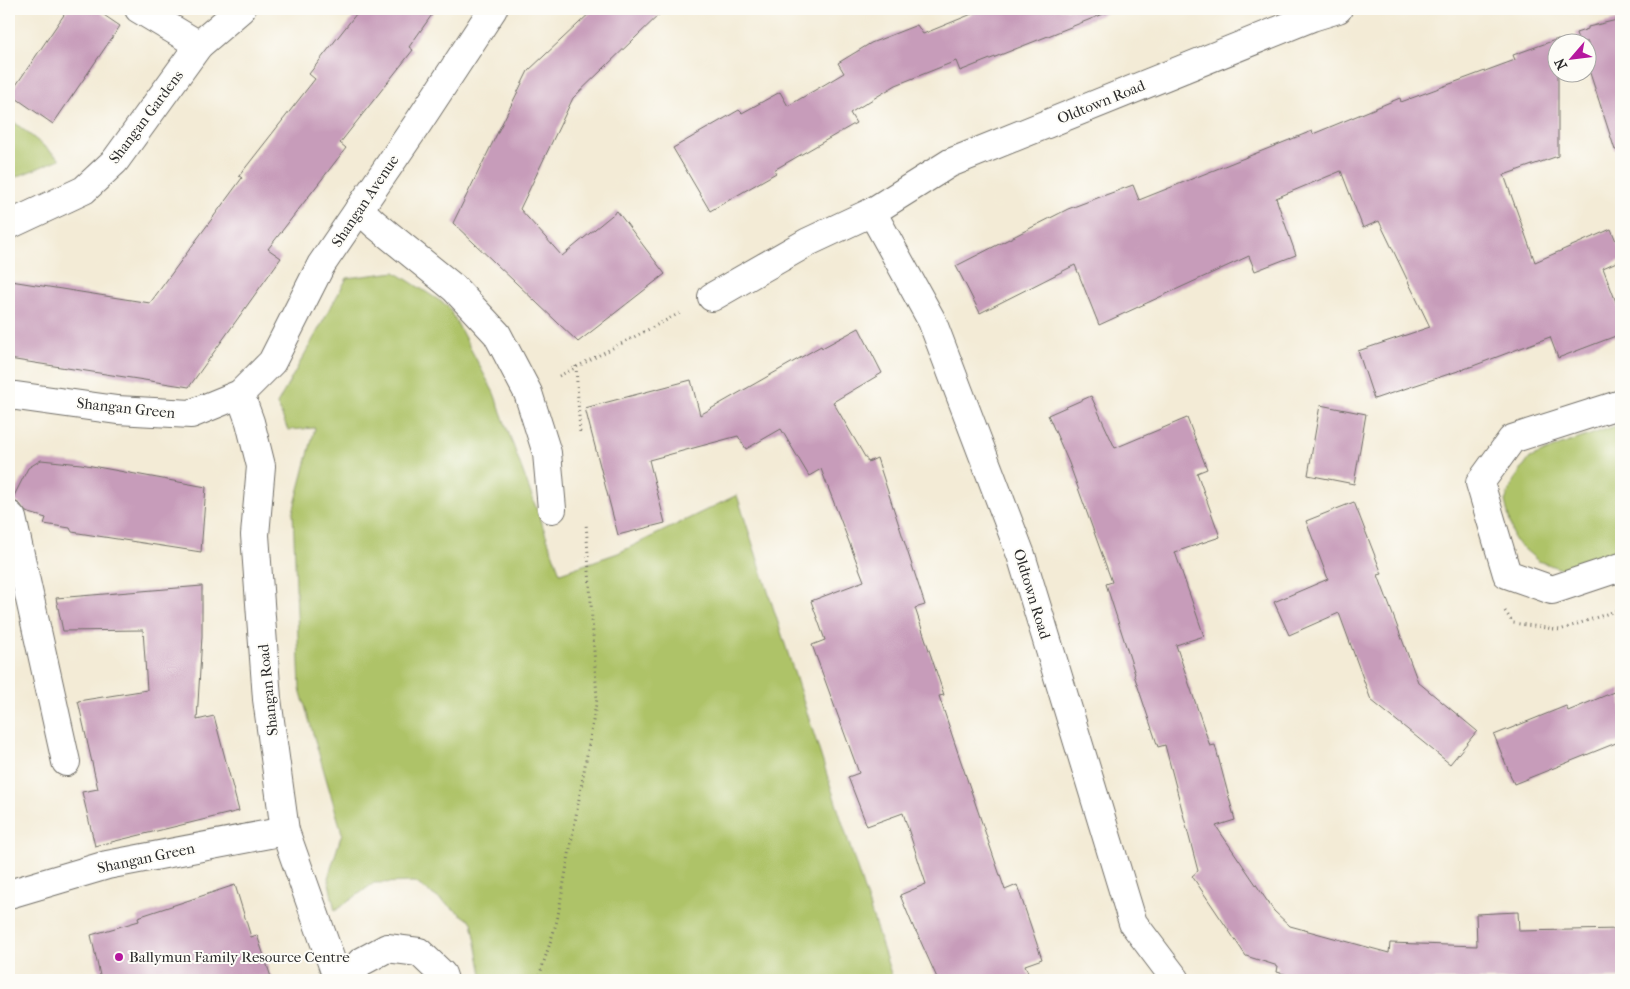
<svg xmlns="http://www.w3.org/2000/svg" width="1630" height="989" font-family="'IM FELL French Canon',serif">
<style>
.green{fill:#aec368;stroke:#6c774a}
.building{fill:#c79cba}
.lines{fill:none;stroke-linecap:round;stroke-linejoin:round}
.minor-casing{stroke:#716e67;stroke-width:30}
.path{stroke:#716e67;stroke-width:3;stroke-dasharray:1 4;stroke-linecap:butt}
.minor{stroke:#fff;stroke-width:28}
.poi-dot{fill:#b5179e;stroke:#fdfcf7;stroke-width:2}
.labels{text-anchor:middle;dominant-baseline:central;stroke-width:4;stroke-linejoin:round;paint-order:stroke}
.street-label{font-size:15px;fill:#2b2b2b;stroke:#fdfcf7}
.poi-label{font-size:15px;fill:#2b2b2b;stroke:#fdfcf7;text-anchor:start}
</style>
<rect width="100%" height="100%" fill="#fdfcf7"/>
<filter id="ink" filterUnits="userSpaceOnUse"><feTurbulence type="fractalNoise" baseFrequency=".02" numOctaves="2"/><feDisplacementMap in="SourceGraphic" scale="10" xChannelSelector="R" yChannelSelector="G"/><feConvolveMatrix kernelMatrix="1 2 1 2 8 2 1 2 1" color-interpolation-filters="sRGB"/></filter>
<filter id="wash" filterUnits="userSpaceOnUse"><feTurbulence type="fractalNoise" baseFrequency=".0096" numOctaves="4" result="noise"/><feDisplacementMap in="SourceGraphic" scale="20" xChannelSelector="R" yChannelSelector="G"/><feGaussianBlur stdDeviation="1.12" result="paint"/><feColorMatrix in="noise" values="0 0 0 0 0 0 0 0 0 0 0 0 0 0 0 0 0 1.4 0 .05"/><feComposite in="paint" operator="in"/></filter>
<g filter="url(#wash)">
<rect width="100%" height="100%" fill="#f3ebd6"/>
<g class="green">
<polygon points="9,118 60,159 9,180"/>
<polygon points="395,272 448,306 494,393 560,573 618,553 737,495 893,980 483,980 472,922 415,882 374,883 335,911 328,878 342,833 300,689 293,512 315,428 288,430 277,404 347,278"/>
<polygon points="1621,424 1621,552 1567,571 1538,561 1514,540 1505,501 1514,480 1530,458 1561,445"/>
</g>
<g id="blocks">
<g class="building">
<polygon points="68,9 95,9 120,26 53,124 10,94"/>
<polygon points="360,9 436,9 409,47 413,50 340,143 346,148 268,249 281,258 189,387 9,359 9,310 11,281 150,303 242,178 239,176 315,79 309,74"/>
<polygon points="594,9 665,9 573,98 520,209 562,256 617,211 665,274 578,342 453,223 528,71"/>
<polygon points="984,9 1110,9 1111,11 960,71 956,61 896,85 850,113 856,123 774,170 776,173 710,211 673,148 739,110 742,113 780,92 788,106 844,73 838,63 871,43 917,25 923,34"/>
<polygon points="1621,19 1621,149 1615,150 1588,67 1588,42 1579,42 1576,33 1588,29 1588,27"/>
<polygon points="1558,39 1558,156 1504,175 1535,262 1611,229 1621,253 1621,260 1603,268 1621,315 1621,334 1558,358 1550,337 1473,366 1374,399 1358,351 1430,327 1379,221 1363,228 1341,171 1276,198 1296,255 1255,271 1249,256 1099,325 1075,265 980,313 956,266 1068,209 1100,197 1133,185 1139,200 1312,131 1313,134 1400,98 1401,102 1515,60 1513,55"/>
<polygon points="859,328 882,373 833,402 868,462 877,458 925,605 915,608 944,695 939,696 957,750 1005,890 1017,885 1042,959 1025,965 1031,980 938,980 916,931 915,931 900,895 926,884 903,813 867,826 848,777 859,773 812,645 825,640 811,601 864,581 821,469 809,476 781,429 746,449 738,436 649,460 665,523 618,535 585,408 691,380 700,415 821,346 822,348"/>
<polygon points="1091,396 1115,448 1187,418 1207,469 1197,473 1220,537 1175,552 1204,636 1176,645 1210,746 1215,745 1235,820 1216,826 1274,911 1290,926 1389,953 1390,943 1477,946 1476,914 1518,912 1519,931 1621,929 1621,978 1557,979 1557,980 1306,980 1277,972 1278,966 1246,956 1192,876 1198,871 1165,745 1158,747 1134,675 1135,674 1106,584 1112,582 1069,463 1048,415"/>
<polygon points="1320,405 1366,414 1354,484 1308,475"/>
<polygon points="41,460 81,464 206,487 201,552 72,532 70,528 44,524 46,518 26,512 20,504 12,500 28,468"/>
<polygon points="1354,502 1382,574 1378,575 1418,682 1477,731 1450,764 1371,700 1339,613 1289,635 1274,602 1328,579 1306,521"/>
<polygon points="202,586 202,636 197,720 214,716 239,811 95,846 82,792 98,789 78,701 147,690 143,630 63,631 56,598"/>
<polygon points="1621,689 1621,741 1514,784 1494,735 1566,706 1568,711"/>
<polygon points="235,885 251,937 257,935 272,980 101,980 91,935 139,921 138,917"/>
</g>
</g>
</g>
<g filter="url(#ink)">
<use href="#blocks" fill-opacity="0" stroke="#716e67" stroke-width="1"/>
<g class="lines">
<g class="minor-casing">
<g id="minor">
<polyline points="139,9 199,45"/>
<polyline points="359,209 375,224 454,288 497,334 528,393 547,453 552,509"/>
<polyline points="9,225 84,190 115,161 199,45 241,9"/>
<polyline points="712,297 808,242 872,212"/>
<polyline points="240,394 250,422 261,466 255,535 267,699 285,831 338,980"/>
<polyline points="9,395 117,410 191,414 240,394 272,362 321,265 418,123 493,9"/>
<polyline points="1621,404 1512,439 1480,483 1507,574 1552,590 1621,567"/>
<polyline points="9,515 12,518 66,762"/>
<polyline points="9,894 107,865 285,831"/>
<polyline points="347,980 361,962 387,948 419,952 442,974 444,980"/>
<polyline points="1176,980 1133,923 1021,555 932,321 872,212 950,163 1312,17 1338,9"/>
</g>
</g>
<g class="path">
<polyline points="576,366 580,433"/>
<polyline points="559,376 680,313"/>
<polyline points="1505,611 1513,623 1560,630 1621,609"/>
<polyline points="538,980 557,921 597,699 586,522"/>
</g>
<use href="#minor" class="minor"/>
</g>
</g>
<circle class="poi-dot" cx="119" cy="957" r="5"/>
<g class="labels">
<g class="street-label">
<text transform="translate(1101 102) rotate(-22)">Oldtown Road</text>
<text transform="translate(146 117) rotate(-53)">Shangan Gardens</text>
<text transform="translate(365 201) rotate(-56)">Shangan Avenue</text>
<text transform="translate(126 408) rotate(6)">Shangan Green</text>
<text transform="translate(1032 594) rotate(73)">Oldtown Road</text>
<text transform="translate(268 690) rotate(-96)">Shangan Road</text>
<text transform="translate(146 858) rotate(-12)">Shangan Green</text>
</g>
<g class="poi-label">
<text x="129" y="957">Ballymun Family Resource Centre</text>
</g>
</g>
<rect width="1630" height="989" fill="none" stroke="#fdfcf7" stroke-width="30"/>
<g transform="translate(1572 58) rotate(242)"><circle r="24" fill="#fdfcf7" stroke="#a9a8a5"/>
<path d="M0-4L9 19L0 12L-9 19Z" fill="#b5179e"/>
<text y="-8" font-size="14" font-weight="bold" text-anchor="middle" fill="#2b2b2b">N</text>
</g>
</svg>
